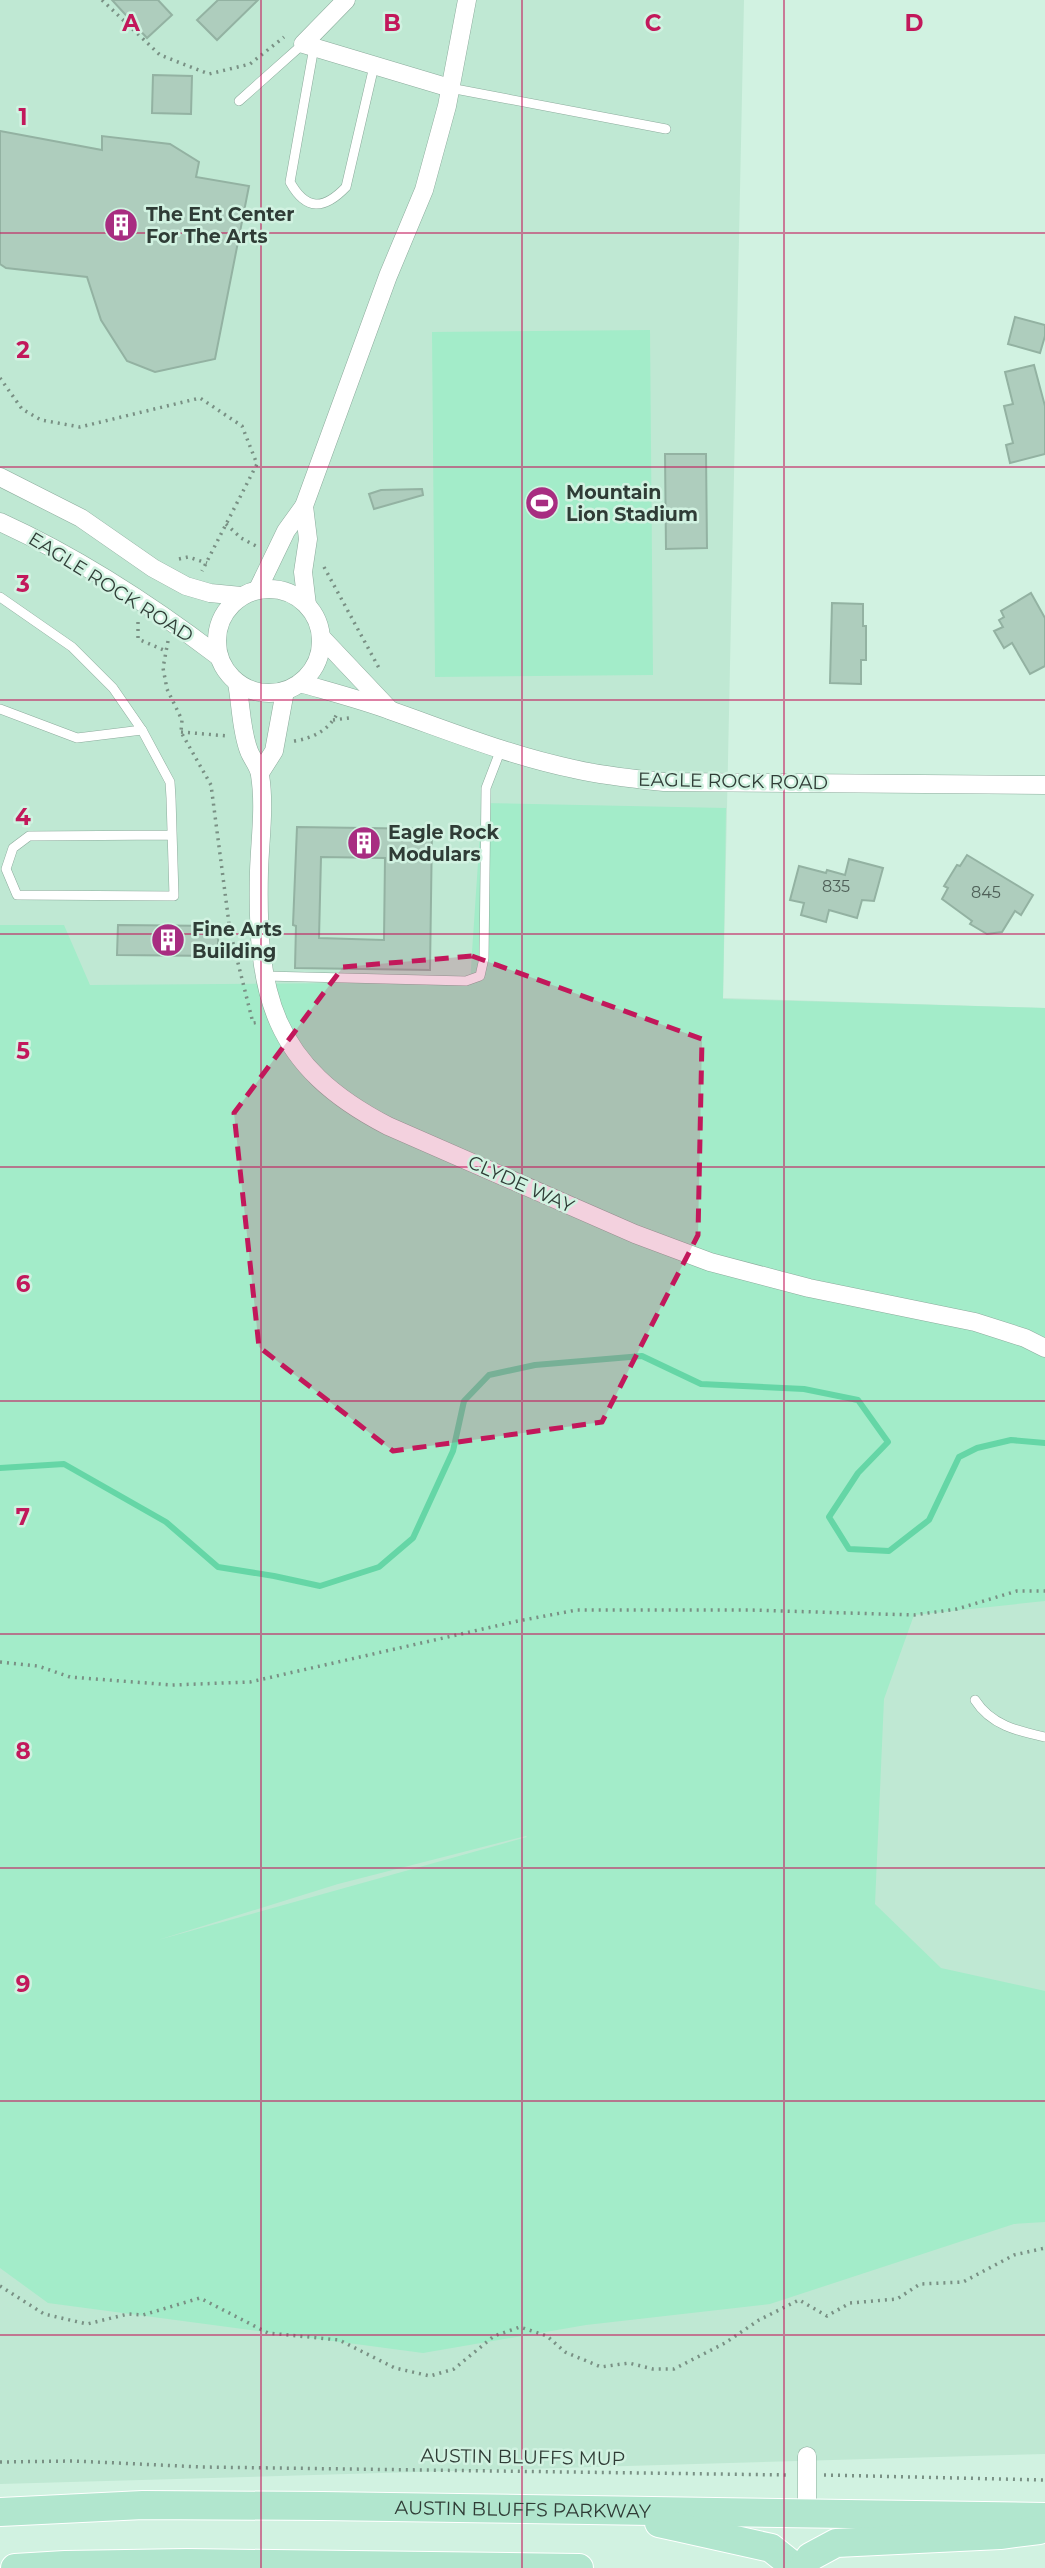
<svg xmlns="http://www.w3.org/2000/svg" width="1045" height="2568" font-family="Montserrat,sans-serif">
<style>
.built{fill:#bfe8d3}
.green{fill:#a3ecc9;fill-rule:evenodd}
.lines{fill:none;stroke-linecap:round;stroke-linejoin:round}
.stream{stroke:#65d6a6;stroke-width:6}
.building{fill:#aecdbd;stroke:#93b2a2;stroke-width:2;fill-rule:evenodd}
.service-casing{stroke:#8cab9c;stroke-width:10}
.minor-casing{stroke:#8cab9c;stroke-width:19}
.primary-casing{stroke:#fff;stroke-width:30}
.path{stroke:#799084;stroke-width:3.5;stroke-dasharray:2 5;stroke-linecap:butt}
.service{stroke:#fff;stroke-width:9}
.minor{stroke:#fff;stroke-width:18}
.primary{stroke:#b1e6ce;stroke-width:28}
.marked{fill:#c2185b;fill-opacity:0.2;stroke:#c2185b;stroke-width:5;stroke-dasharray:14 9;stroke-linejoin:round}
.grid{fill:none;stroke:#c2185b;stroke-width:2;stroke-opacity:0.55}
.labels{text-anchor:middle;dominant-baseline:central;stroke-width:5;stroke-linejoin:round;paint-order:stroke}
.number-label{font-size:16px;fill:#4f6058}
.poi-label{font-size:19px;font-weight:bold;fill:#2f3c36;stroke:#d1f2e1;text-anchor:start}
.street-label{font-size:19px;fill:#2f3c36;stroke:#d1f2e1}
.grid-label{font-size:23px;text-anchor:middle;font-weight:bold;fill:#c2185b;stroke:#d1f2e1;stroke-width:5;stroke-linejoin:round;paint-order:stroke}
</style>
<rect width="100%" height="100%" fill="#d1f2e1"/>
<polygon class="built" points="0,0 744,0 723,998 1045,1008 1045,2454 0,2484"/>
<g class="green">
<polygon points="650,330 653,675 435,677 432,332"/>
<path d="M482,803L726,808L723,999L1045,1008V1601L914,1615L884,1699L875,1904L941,1968L1045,1991V2222L1014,2224L770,2304L586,2325L423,2353L48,2303L0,2268V925H64L90,985L470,982ZM526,1836L527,1837L158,1940L338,1884Z"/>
</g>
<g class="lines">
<polyline class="stream" points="0,1468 64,1464 166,1522 218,1567 274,1576 320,1586 379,1567 413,1538 453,1451 464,1401 489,1375 535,1365 642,1356 701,1384 804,1389 858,1400 888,1442 858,1473 829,1517 849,1549 889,1551 929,1520 959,1457 977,1448 1011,1440 1045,1443"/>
</g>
<g class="building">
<polygon points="112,0 158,0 172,15 147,38"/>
<polygon points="218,0 258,0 217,40 197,20"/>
<polygon points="153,75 192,76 191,114 152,113"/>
<polygon points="0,131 102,150 102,136 170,144 199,162 196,177 249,186 215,359 155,372 127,361 101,320 87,277 6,268 0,264"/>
<polygon points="1015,317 1045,325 1045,336 1040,353 1008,344"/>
<polygon points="1034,365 1045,406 1045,454 1010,463 1006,445 1013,443 1004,406 1013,404 1005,372"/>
<polygon points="665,454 706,454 707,548 666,549"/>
<polygon points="422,489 423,495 374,509 369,494 381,490"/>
<polygon points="1031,593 1045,618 1045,666 1030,674 1012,643 1004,648 994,631 1003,627 999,620 1004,617 1001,611"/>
<polygon points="832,603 863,604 863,626 866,626 866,660 861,660 861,684 830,683"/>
<path d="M297,827L432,829L430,970L295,968L296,926L293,925ZM321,857L385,858L384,940L319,938Z"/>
<polygon points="967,855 1033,895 1021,915 1015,911 1002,932 987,934 970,924 972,921 942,899 948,888 944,886 957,865 960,866"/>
<polygon points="849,859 883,868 874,901 862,900 857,918 829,910 826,922 801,915 804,903 790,900 799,866 826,873 827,870 845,875"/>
<polygon points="118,925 218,926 218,956 117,955"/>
</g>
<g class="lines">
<g class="service-casing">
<g id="service">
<path d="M314,47L290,182C306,211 324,210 346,187L374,66"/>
<polyline points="450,88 666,129"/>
<polyline points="239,101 303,44"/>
<polyline points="0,597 72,647 113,688 142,730 77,738 0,709"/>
<polyline points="142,730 170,782 171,798 174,896 17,895 6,869 13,848 29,836 172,835"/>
<polyline points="265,976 466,981 480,976 484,958 486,788 501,749"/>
<path d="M975,1700C991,1725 1017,1731 1045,1737"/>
</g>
</g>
<g class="minor-casing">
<g id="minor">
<polyline points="346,0 303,44 450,88"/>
<polyline points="0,477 81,518 153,568 186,586 210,593 241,596"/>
<polyline points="304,506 308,539 303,572 307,605"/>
<path d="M0,522C77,557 151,605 218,656"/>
<circle cx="269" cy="641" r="52"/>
<polyline points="258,589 286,531 304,506 388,276 424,190 447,106 467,0"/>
<polyline points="321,637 390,710"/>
<path d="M237,683C241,704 241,731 249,751C252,759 259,766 260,775C265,806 260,840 259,871C256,995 272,1066 388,1126L635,1234L710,1262L809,1288L975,1322L1025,1338L1045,1348"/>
<path d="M300,683C331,692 362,700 392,711C452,732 511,756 574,769C604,776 634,779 664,782L1045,785"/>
<polyline points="260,773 274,751 285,691"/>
<polyline points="807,2512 807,2456"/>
</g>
</g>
<g class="primary-casing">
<g id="primary">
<path id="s1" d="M0,2512L143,2505L322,2506L1045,2517"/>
<polyline points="659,2523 771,2548 796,2568"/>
<polyline points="15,2568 65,2565 187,2563 579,2568"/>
<polyline points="803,2568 810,2557 836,2543 1000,2535 1039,2530"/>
</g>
</g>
<g class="path">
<polyline points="102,0 160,55 209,74 250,64 284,37"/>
<polyline points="0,378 22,409 41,420 80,427 200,398 242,426 257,464 202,571"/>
<polyline points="226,524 241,538 258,547"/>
<polyline points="179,559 188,557 207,563"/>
<polyline points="324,567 379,668"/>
<polyline points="138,622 138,639 166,651"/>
<polyline points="168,641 163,668 167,689 182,720 181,732 211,785 230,931 253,1023 260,1022"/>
<polyline points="333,720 349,718"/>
<polyline points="181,732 228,736"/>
<path d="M294,741C314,738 329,730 338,712"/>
<polyline points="0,1662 38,1666 70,1677 172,1685 250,1682 518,1621 577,1610 750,1610 914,1615 957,1609 1017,1591 1045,1591"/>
<polyline points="0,2286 44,2314 87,2324 128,2314 143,2315 200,2298 268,2333 339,2340 395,2368 430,2376 454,2369 494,2336 520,2327 547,2336 565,2352 601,2367 629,2363 653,2369 674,2369 725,2343 759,2320 799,2300 827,2316 850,2303 897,2299 920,2284 963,2282 1014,2255 1045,2248"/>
<polyline points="0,2462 74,2461 202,2467 789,2475"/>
<polyline points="824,2475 1045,2480"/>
</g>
<use href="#service" class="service"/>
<use href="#minor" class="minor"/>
<use href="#primary" class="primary"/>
</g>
<path class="marked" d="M472,956L702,1039L698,1235L602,1422L393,1451L259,1347L234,1113L343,967Z"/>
<path class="grid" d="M261,0V2568M522,0V2568M784,0V2568M0,233H1045M0,467H1045M0,700H1045M0,934H1045M0,1167H1045M0,1401H1045M0,1634H1045M0,1868H1045M0,2101H1045M0,2335H1045"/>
<defs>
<g id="building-disc" transform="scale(1.75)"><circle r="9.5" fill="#a82d81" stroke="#d1f2e1"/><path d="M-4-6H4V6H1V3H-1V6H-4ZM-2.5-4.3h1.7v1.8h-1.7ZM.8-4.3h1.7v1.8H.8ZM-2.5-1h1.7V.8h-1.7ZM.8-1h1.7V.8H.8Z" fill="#fff"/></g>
<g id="stadium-disc" transform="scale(1.75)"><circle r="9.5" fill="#a82d81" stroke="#d1f2e1"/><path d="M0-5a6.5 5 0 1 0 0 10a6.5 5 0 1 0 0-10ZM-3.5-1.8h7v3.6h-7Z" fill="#fff"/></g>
</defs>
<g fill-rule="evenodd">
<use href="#building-disc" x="121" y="225"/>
<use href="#stadium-disc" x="542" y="503"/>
<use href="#building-disc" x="364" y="843"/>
<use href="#building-disc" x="168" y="940"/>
</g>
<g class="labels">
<g class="number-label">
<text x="836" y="886">835</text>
<text x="986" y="892">845</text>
</g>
<g class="poi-label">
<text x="146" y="214">The Ent Center<tspan x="146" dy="22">For The Arts</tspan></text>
<text x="566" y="492">Mountain<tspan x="566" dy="22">Lion Stadium</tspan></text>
<text x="388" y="832">Eagle Rock<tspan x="388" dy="22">Modulars</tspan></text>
<text x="192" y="929">Fine Arts<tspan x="192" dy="22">Building</tspan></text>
</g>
<g class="street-label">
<text transform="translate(111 587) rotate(32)">EAGLE ROCK ROAD</text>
<text transform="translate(733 781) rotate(1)">EAGLE ROCK ROAD</text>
<text transform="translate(521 1184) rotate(24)">CLYDE WAY</text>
<text transform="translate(523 2457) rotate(1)">AUSTIN BLUFFS MUP</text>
<text stroke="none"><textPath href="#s1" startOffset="523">AUSTIN BLUFFS PARKWAY</textPath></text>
</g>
</g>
<g class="grid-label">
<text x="131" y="31">A</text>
<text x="392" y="31">B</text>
<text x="653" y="31">C</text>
<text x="914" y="31">D</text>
<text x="23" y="125">1</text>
<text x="23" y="358">2</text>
<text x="23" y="592">3</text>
<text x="23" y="825">4</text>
<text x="23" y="1059">5</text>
<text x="23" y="1292">6</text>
<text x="23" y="1525">7</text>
<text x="23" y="1759">8</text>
<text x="23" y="1992">9</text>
</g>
</svg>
